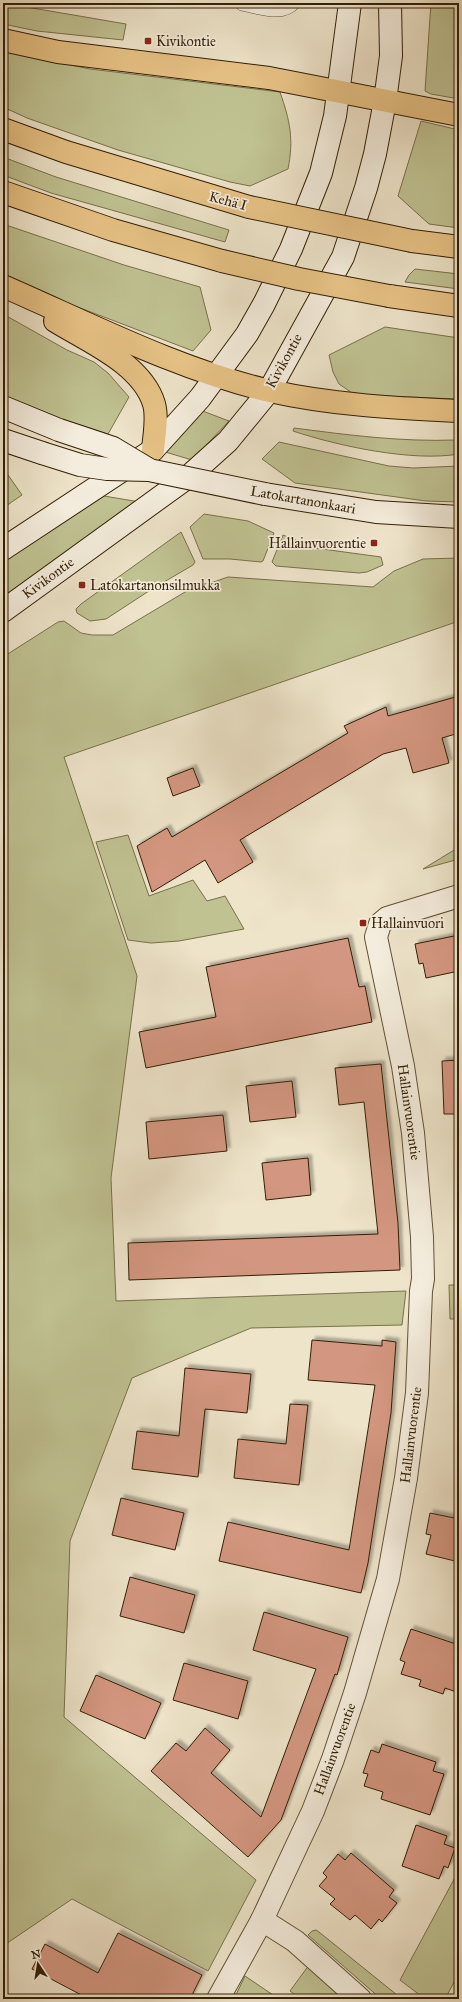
<svg xmlns="http://www.w3.org/2000/svg" width="462" height="2002" font-family="'IM FELL Great Primer',serif">
<style>
.green{fill:#c0c292;stroke:#7a704b}
.building{fill:#d39680;stroke:#331f04;filter:url(#shadow)}
.lines{fill:none;stroke-linecap:round;stroke-linejoin:round}
.lane-casing{stroke:#625036;stroke-width:12}
.street-casing{stroke:#625036;stroke-width:24}
.secondary-casing{stroke:#331f04;stroke-width:24}
.highway-casing{stroke:#331f04;stroke-width:24}
.lane{stroke:#f4eddd;stroke-width:11}
.street{stroke:#f4eddd;stroke-width:22}
.secondary{stroke:#f4eddd;stroke-width:22}
.highway{stroke:#e7c285;stroke-width:22}
.secondary-bridge-casing{stroke:#331f04;stroke-width:24;stroke-linecap:butt}
.highway-bridge-casing{stroke:#331f04;stroke-width:24;stroke-linecap:butt}
.secondary-bridge{stroke:#f4eddd;stroke-width:22}
.highway-bridge{stroke:#e7c285;stroke-width:22}
.poi-dot{fill:#8f2418;stroke:#f4eddd;stroke-width:1.5}
.labels{text-anchor:middle;dominant-baseline:central;stroke-width:3.5;stroke-linejoin:round;paint-order:stroke}
.poi-label{font-size:14px;fill:#331f04;stroke:#f4eddd;text-anchor:start}
.street-label{font-size:14px;fill:#331f04;stroke:#f4eddd}
</style>
<defs>
<filter id="shadow"><feDropShadow dx="3.5" dy="-3.5" stdDeviation="1" flood-color="#0004"/></filter>
</defs>
<rect width="100%" height="100%" fill="#eee4ca"/>
<filter id="stains"><feTurbulence type="fractalNoise" baseFrequency=".005" numOctaves="4"/><feColorMatrix values="0 0 0 0 .2 0 0 0 0 .09 0 0 0 0 .02 0 0 0 .5 -.17"/></filter>
<radialGradient id="worn" r=".72"><stop offset=".6" stop-color="#630" stop-opacity="0"/><stop offset="1" stop-color="#630" stop-opacity=".3"/></radialGradient>
<g class="green">
<polygon points="3,3 126,24 123,40 37,31 3,24"/>
<polygon points="431,3 459,3 459,99 431,94 425,91"/>
<path d="M3,51L90,69L280,92C290,121 294,139 288,169L250,186L230,182L118,150L27,118L3,107Z"/>
<polygon points="421,121 459,130 459,228 429,224 398,196"/>
<polygon points="3,157 56,177 229,230 225,242 51,193 3,175"/>
<polygon points="3,224 124,265 200,287 211,330 193,351 28,288 3,276"/>
<polygon points="415,269 459,274 459,289 405,282 409,275"/>
<polygon points="3,314 67,350 94,362 108,373 129,397 108,434 62,419 3,395"/>
<polygon points="385,327 459,338 459,399 355,395 339,384 333,372 329,355"/>
<polygon points="200,410 229,421 192,460 162,451"/>
<path d="M294,428C348,435 401,442 456,440V430H459V454C412,462 338,446 293,431Z"/>
<polygon points="279,442 389,466 413,468 459,466 459,502 426,501 295,483 262,459"/>
<polygon points="3,471 6,472 22,495 3,508"/>
<polygon points="104,496 140,502 3,600 3,559"/>
<polygon points="204,514 248,521 274,533 263,561 261,562 230,559 203,559 190,527"/>
<polygon points="181,532 195,562 193,565 152,589 106,619 90,621 77,613 76,609 81,604"/>
<polygon points="283,535 315,548 381,557 383,565 367,572 359,573 276,566 272,562"/>
<polygon points="459,558 459,621 64,757 137,976 111,1178 116,1301 406,1291 402,1325 251,1328 132,1378 70,1541 64,1717 256,1880 208,1971 72,1899 3,1946 3,657 58,622 64,621 81,633 92,635 113,635 185,592 228,577 373,587 394,571 423,559"/>
<polygon points="128,835 149,896 193,880 207,901 225,896 244,929 179,941 151,943 128,940 96,842"/>
<polygon points="459,847 459,859 423,869"/>
<polygon points="449,1285 459,1285 459,1319 450,1319"/>
<polygon points="459,1870 459,1973 445,1999 425,1999 400,1980"/>
<polygon points="316,1930 319,1932 402,1999 381,1999 308,1935 312,1931"/>
<polygon points="309,1965 347,1999 301,1999 290,1991"/>
<polygon points="245,1976 279,1999 234,1999"/>
</g>
<g class="building">
<polygon points="459,696 459,733 442,738 449,763 413,773 406,748 383,754 240,840 253,862 218,883 205,860 152,892 137,846 167,828 172,837 348,733 344,726 386,707 388,716"/>
<polygon points="193,768 200,786 173,796 167,778"/>
<polygon points="459,935 459,971 426,978 423,963 419,964 415,944"/>
<polygon points="348,938 359,987 365,986 372,1022 146,1068 139,1032 216,1017 206,967"/>
<polygon points="459,1060 459,1114 444,1114 442,1061"/>
<polygon points="381,1064 398,1223 400,1270 129,1280 128,1243 378,1234 364,1102 339,1105 335,1068"/>
<polygon points="292,1081 296,1117 250,1122 246,1086"/>
<polygon points="223,1115 227,1151 149,1159 146,1122"/>
<polygon points="308,1158 311,1195 266,1200 262,1163"/>
<polygon points="312,1340 382,1346 382,1340 396,1342 391,1413 368,1563 361,1593 219,1561 228,1522 349,1550 375,1385 308,1380"/>
<polygon points="185,1368 251,1374 247,1413 205,1409 198,1477 132,1469 137,1431 179,1436"/>
<polygon points="290,1404 308,1405 299,1485 234,1478 238,1439 286,1444"/>
<polygon points="121,1498 184,1513 175,1550 112,1535"/>
<polygon points="430,1513 459,1519 459,1562 426,1554 431,1535 426,1534"/>
<polygon points="130,1577 195,1595 184,1633 120,1616"/>
<polygon points="264,1612 348,1637 337,1675 335,1674 281,1820 248,1857 151,1771 176,1743 186,1751 205,1728 230,1750 211,1773 261,1817 316,1669 253,1650"/>
<polygon points="411,1629 459,1645 459,1693 445,1688 443,1694 419,1686 421,1680 401,1674 405,1662 400,1660"/>
<polygon points="184,1663 248,1681 238,1719 173,1700"/>
<polygon points="96,1675 161,1703 145,1739 80,1711"/>
<polygon points="382,1744 436,1762 433,1771 444,1774 430,1815 381,1799 383,1792 364,1786 368,1774 363,1773 371,1750 379,1753"/>
<polygon points="416,1825 447,1836 444,1844 455,1848 448,1868 444,1866 439,1879 402,1866"/>
<polygon points="351,1853 394,1890 389,1897 397,1903 382,1922 379,1919 371,1929 355,1915 350,1920 330,1904 335,1899 319,1886 327,1877 323,1873 338,1854 345,1860"/>
<polygon points="118,1933 202,1975 190,1999 89,1999 32,1969 45,1944 98,1973"/>
</g>
<g class="lines">
<g class="lane-casing">
<path id="lane" d="M240,3L242,5C258,8 283,18 295,3"/>
</g>
<g class="street-casing">
<g id="street">
<polyline points="262,1920 295,1941 360,1999"/>
<polyline points="218,1999 262,1920 313,1811 333,1759 355,1693 388,1579 406,1478 417,1393 421,1291 423,1279 422,1237 413,1133 403,1066 376,937 380,924 387,918 459,896"/>
</g>
</g>
<g class="secondary-casing">
<g id="secondary">
<polyline points="3,407 59,430"/>
<polyline points="3,440 42,453"/>
<polyline points="265,494 376,512 459,517"/>
<polyline points="3,549 153,450 200,398 247,334 264,304 291,249 321,173 335,116 350,3"/>
<polyline points="3,611 188,477 228,441 269,391 343,257 366,188 375,154 385,101 391,56 390,3"/>
</g>
</g>
<g class="highway-casing">
<g id="highway">
<polyline points="3,40 58,52 269,78 459,115"/>
<polyline points="3,129 66,152 249,207"/>
<polyline points="3,192 113,230 222,261"/>
<polyline points="412,241 459,247"/>
<path d="M3,286C88,323 179,370 270,391C332,405 396,408 459,411"/>
<polyline points="389,296 459,306"/>
<path d="M55,321C89,342 142,364 154,404C158,418 154,436 153,450"/>
</g>
</g>
<use href="#lane" class="lane"/>
<use href="#street" class="street"/>
<use href="#secondary" class="secondary"/>
<use href="#highway" class="highway"/>
<g class="secondary-bridge-casing">
<g id="secondary-bridge">
<polyline points="59,430 113,448 148,469"/>
<polyline points="42,453 80,465 107,469 149,470 265,494"/>
</g>
</g>
<g class="highway-bridge-casing">
<g id="highway-bridge">
<polyline points="249,207 412,241"/>
<polyline points="222,261 299,279 389,296"/>
</g>
</g>
<use href="#secondary-bridge" class="secondary-bridge"/>
<use href="#highway-bridge" class="highway-bridge"/>
</g>
<g class="poi-dot">
<rect x="144" y="37" width="8" height="8" rx="2"/>
<rect x="370" y="539" width="8" height="8" rx="2"/>
<rect x="78" y="581" width="8" height="8" rx="2"/>
<rect x="359" y="919" width="8" height="8" rx="2"/>
</g>
<g class="labels">
<g class="poi-label">
<text x="156" y="41">Kivikontie</text>
<text x="366" y="543" text-anchor="end">Hallainvuorentie</text>
<text x="90" y="585">Latokartanonsilmukka</text>
<text x="371" y="923">Hallainvuori</text>
</g>
<g class="street-label">
<text transform="translate(228 201) rotate(15)">Kehä I</text>
<text transform="translate(284 361) rotate(-61)">Kivikontie</text>
<text transform="translate(303 500) rotate(10)">Latokartanonkaari</text>
<text transform="translate(48 578) rotate(-36)">Kivikontie</text>
<text transform="translate(409 1112) rotate(82)">Hallainvuorentie</text>
<text transform="translate(411 1435) rotate(-83)">Hallainvuorentie</text>
<text transform="translate(335 1749) rotate(-70)">Hallainvuorentie</text>
</g>
</g>
<rect width="462" height="2002" fill="none" stroke="#eee4ca" stroke-width="16"/>
<rect x="4" y="4" width="454" height="1994" fill="none" stroke="#331f04" stroke-width="2"/>
<rect x="8" y="8" width="446" height="1986" fill="none" stroke="#331f04"/>
<g transform="translate(38 1964) rotate(348)" stroke="#f4eddd" stroke-width="3" paint-order="stroke">
<path d="M0-3L7 15L0 10L-7 15Z" fill="#331f04"/>
<text y="-6" font-size="11" font-weight="bold" text-anchor="middle" fill="#331f04">N</text>
</g>
<rect width="100%" height="100%" filter="url(#stains)"/>
<rect width="100%" height="100%" fill="url(#worn)"/>
</svg>
